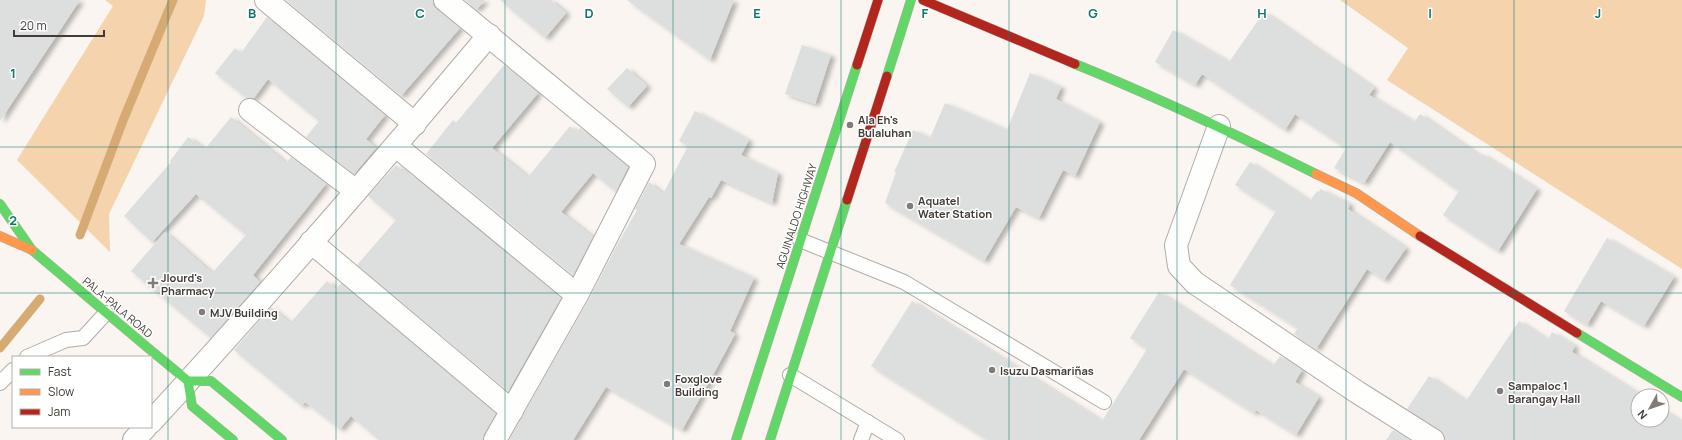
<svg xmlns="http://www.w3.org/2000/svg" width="1682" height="440" font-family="Manrope,sans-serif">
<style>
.green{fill:#f4d3ad}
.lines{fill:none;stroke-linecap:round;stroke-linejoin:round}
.stream{stroke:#d6aa73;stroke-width:9}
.building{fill:#dcdfdd;filter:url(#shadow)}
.lane-casing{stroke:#b1aca7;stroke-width:16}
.street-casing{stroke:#b1aca7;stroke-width:24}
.fast-casing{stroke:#b1aca7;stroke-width:10}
.slow-casing{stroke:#b1aca7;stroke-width:10}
.jam-casing{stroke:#b1aca7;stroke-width:10}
.lane{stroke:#fefefd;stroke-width:14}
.street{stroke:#fefefd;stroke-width:22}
.fast{stroke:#63d668;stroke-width:9}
.slow{stroke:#ff974d;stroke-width:9}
.jam{stroke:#b3261e;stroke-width:9}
.grid{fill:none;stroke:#0f766e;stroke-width:1;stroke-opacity:0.55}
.poi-dot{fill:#827c76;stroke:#fff;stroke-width:1.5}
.labels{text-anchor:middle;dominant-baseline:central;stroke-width:3;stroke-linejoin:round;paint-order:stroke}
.poi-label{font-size:11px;font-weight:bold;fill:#413b35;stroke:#fff;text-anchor:start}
.street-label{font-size:11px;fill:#413b35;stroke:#fff}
.grid-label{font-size:13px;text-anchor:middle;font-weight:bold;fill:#0f766e;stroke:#fff;stroke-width:3;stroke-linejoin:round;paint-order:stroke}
</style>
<defs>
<filter id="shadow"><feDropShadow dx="4.5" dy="2.5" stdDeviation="2" flood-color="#0004"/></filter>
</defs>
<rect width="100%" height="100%" fill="#faf5f0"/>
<g class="green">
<polygon points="105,0 206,0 204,16 109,214 110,252 17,160 113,6"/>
<polygon points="1340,0 1682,0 1682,269 1387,80 1408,48"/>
</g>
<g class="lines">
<g class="stream">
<polyline points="80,235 124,118 173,0"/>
<polyline points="0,348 40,299"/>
</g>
</g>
<g class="building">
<polygon points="0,0 80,0 0,121"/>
<polygon points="286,0 433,0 433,5 437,10 460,28 401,96"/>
<polygon points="465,0 485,0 476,10"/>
<polygon points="500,0 551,0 566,13 545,38"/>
<polygon points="627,0 734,0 710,60"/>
<polygon points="1264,12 1374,88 1369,95 1414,122 1420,114 1480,156 1482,154 1537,189 1498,251 1443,215 1459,191 1390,142 1364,183 1334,168 1346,148 1295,114 1285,130 1202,74 1195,85 1155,62 1173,30 1229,62"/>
<polygon points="267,17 385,115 366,139 376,148 354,174 306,137 319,121 268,79 254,98 247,98 215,73 235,48 241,53"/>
<polygon points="802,45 831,55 815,104 785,94"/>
<polygon points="504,65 538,93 492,148 528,177 570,126 577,132 580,128 628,167 616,192 593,173 561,212 593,237 573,275 426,154 453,120 456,123"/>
<polygon points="627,68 647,86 628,107 607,89"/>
<polygon points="1030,73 1061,87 1056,99 1100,122 1075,176 1063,170 1039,218 1016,207 984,261 885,203 896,172 894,172 913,130 930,138 945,103 1007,130"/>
<polygon points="695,111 749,140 741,155 778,173 772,203 721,180 711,198 709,197 679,244 754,278 730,331 735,334 714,373 682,430 606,387 573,440 509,440 588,301 617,245 637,210 635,209 649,182 663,194 688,146 679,141"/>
<polygon points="231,117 286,163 291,157 326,184 253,275 260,282 211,338 131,271 165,232 212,273 246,235 196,194 152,242 124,216 171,162 170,161 188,137 205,149"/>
<polygon points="1250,162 1310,201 1317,191 1319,192 1320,189 1350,204 1348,209 1406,248 1384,280 1367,269 1316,349 1294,334 1298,328 1230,285 1276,211 1235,185"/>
<polygon points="396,165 409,176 410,174 561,298 508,391 357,265 396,220 368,196"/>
<polygon points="1607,238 1674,277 1644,326 1601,301 1587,325 1564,311"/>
<polygon points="327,281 336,289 341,283 496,414 484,434 483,440 379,440 351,416 340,429 305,402 302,406 234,350 271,307 290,323"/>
<polygon points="1159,292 1273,366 1280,356 1302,370 1295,382 1319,397 1296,435 1256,410 1254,413 1184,369 1139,440 988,440 871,366 912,301 1102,421 1147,349 1130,338"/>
<polygon points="1519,321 1548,340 1552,332 1575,346 1572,352 1642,396 1638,396 1638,420 1662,420 1662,409 1682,422 1682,440 1445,440 1444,434 1440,430 1407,409 1429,376 1466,401"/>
<polygon points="1393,430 1410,440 1386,440"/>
</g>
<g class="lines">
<g class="lane-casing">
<g id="lane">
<polyline points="800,240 904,282 1104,402"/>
<polyline points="27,357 66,340 83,338 106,313"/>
<polyline points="790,375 897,440"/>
<polyline points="0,383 13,370"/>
<polyline points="861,440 868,422"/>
</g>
</g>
<g class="street-casing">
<g id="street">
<polyline points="266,0 415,124"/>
<polyline points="445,0 644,164 577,295 495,440"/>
<polyline points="250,110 356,191"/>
<polyline points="1219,126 1176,245 1179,266 1195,283 1357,392 1433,440"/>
<polyline points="396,146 577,295"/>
<polyline points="311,242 512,411"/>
<path d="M151,422C267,296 379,166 489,35"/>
<polyline points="134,440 146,427"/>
</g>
</g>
<g class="fast-casing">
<g id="fast">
<path d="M1075,64C1157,97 1237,135 1316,174"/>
<polyline points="887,76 911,0"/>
<polyline points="0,204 32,250 148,348 188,381 211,381 282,440"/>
<polyline points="1577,333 1682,397"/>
<polyline points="188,381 192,406 233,440"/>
<polyline points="736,440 857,65"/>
<polyline points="770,440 847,200"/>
</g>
</g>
<g class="slow-casing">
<g id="slow">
<polyline points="1316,174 1356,193 1420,236"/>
<polyline points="0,236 32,250"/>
</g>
</g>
<g class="jam-casing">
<g id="jam">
<polyline points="923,0 1075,64"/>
<polyline points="857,65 878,0"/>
<polyline points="847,200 887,76"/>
<polyline points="1420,236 1577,333"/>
</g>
</g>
<use href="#lane" class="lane"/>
<use href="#street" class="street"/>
<use href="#fast" class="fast"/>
<use href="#slow" class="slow"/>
<use href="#jam" class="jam"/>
</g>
<path class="grid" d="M168,0V440M336,0V440M505,0V440M673,0V440M841,0V440M1009,0V440M1177,0V440M1346,0V440M1514,0V440M0,147H1682M0,293H1682"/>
<g class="poi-dot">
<circle cx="850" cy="125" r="4"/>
<circle cx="910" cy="206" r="4"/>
<path d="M151 277h4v4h4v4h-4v4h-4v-4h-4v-4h4z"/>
<circle cx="202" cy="312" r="4"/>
<circle cx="992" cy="370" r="4"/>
<circle cx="667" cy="384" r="4"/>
<circle cx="1500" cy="391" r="4"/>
</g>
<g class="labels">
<g class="poi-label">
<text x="858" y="119">Ala Eh's<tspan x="858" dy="13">Bulaluhan</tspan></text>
<text x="918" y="200">Aquatel<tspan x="918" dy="13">Water Station</tspan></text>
<text x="161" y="277">Jlourd's<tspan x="161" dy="13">Pharmacy</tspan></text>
<text x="210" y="312">MJV Building</text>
<text x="1000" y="370">Isuzu Dasmariñas</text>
<text x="675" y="378">Foxglove<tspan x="675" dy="13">Building</tspan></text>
<text x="1508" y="385">Sampaloc 1<tspan x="1508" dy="13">Barangay Hall</tspan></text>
</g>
<g class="street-label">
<text transform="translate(796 216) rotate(-72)">AGUINALDO HIGHWAY</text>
<text transform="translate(118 307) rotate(40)">PALA-PALA ROAD</text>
</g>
</g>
<g class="grid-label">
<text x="252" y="18">B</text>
<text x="420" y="18">C</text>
<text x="589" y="18">D</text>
<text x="757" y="18">E</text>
<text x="925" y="18">F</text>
<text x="1093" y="18">G</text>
<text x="1262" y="18">H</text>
<text x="1430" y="18">I</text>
<text x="1598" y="18">J</text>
<text x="13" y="78">1</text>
<text x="13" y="225">2</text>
</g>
<rect x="12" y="356" width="140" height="72" fill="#ffffff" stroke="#b3b1ae"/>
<rect x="20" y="369" width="20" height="6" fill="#63d668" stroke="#b3b1ae"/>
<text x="48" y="376" font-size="12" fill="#413b35">Fast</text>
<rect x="20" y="389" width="20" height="6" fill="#ff974d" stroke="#b3b1ae"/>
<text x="48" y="396" font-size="12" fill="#413b35">Slow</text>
<rect x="20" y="409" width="20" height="6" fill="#b3261e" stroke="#b3b1ae"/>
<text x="48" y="416" font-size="12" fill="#413b35">Jam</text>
<g transform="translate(1650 408) rotate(230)"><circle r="19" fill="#ffffff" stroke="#b3b1ae"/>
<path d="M0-3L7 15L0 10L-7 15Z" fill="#827c76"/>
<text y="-6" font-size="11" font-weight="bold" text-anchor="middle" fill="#413b35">N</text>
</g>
<path d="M14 30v6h90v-6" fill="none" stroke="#413b35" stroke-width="2"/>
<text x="20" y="30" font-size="12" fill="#413b35" stroke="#ffffff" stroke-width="3" paint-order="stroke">20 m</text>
</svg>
